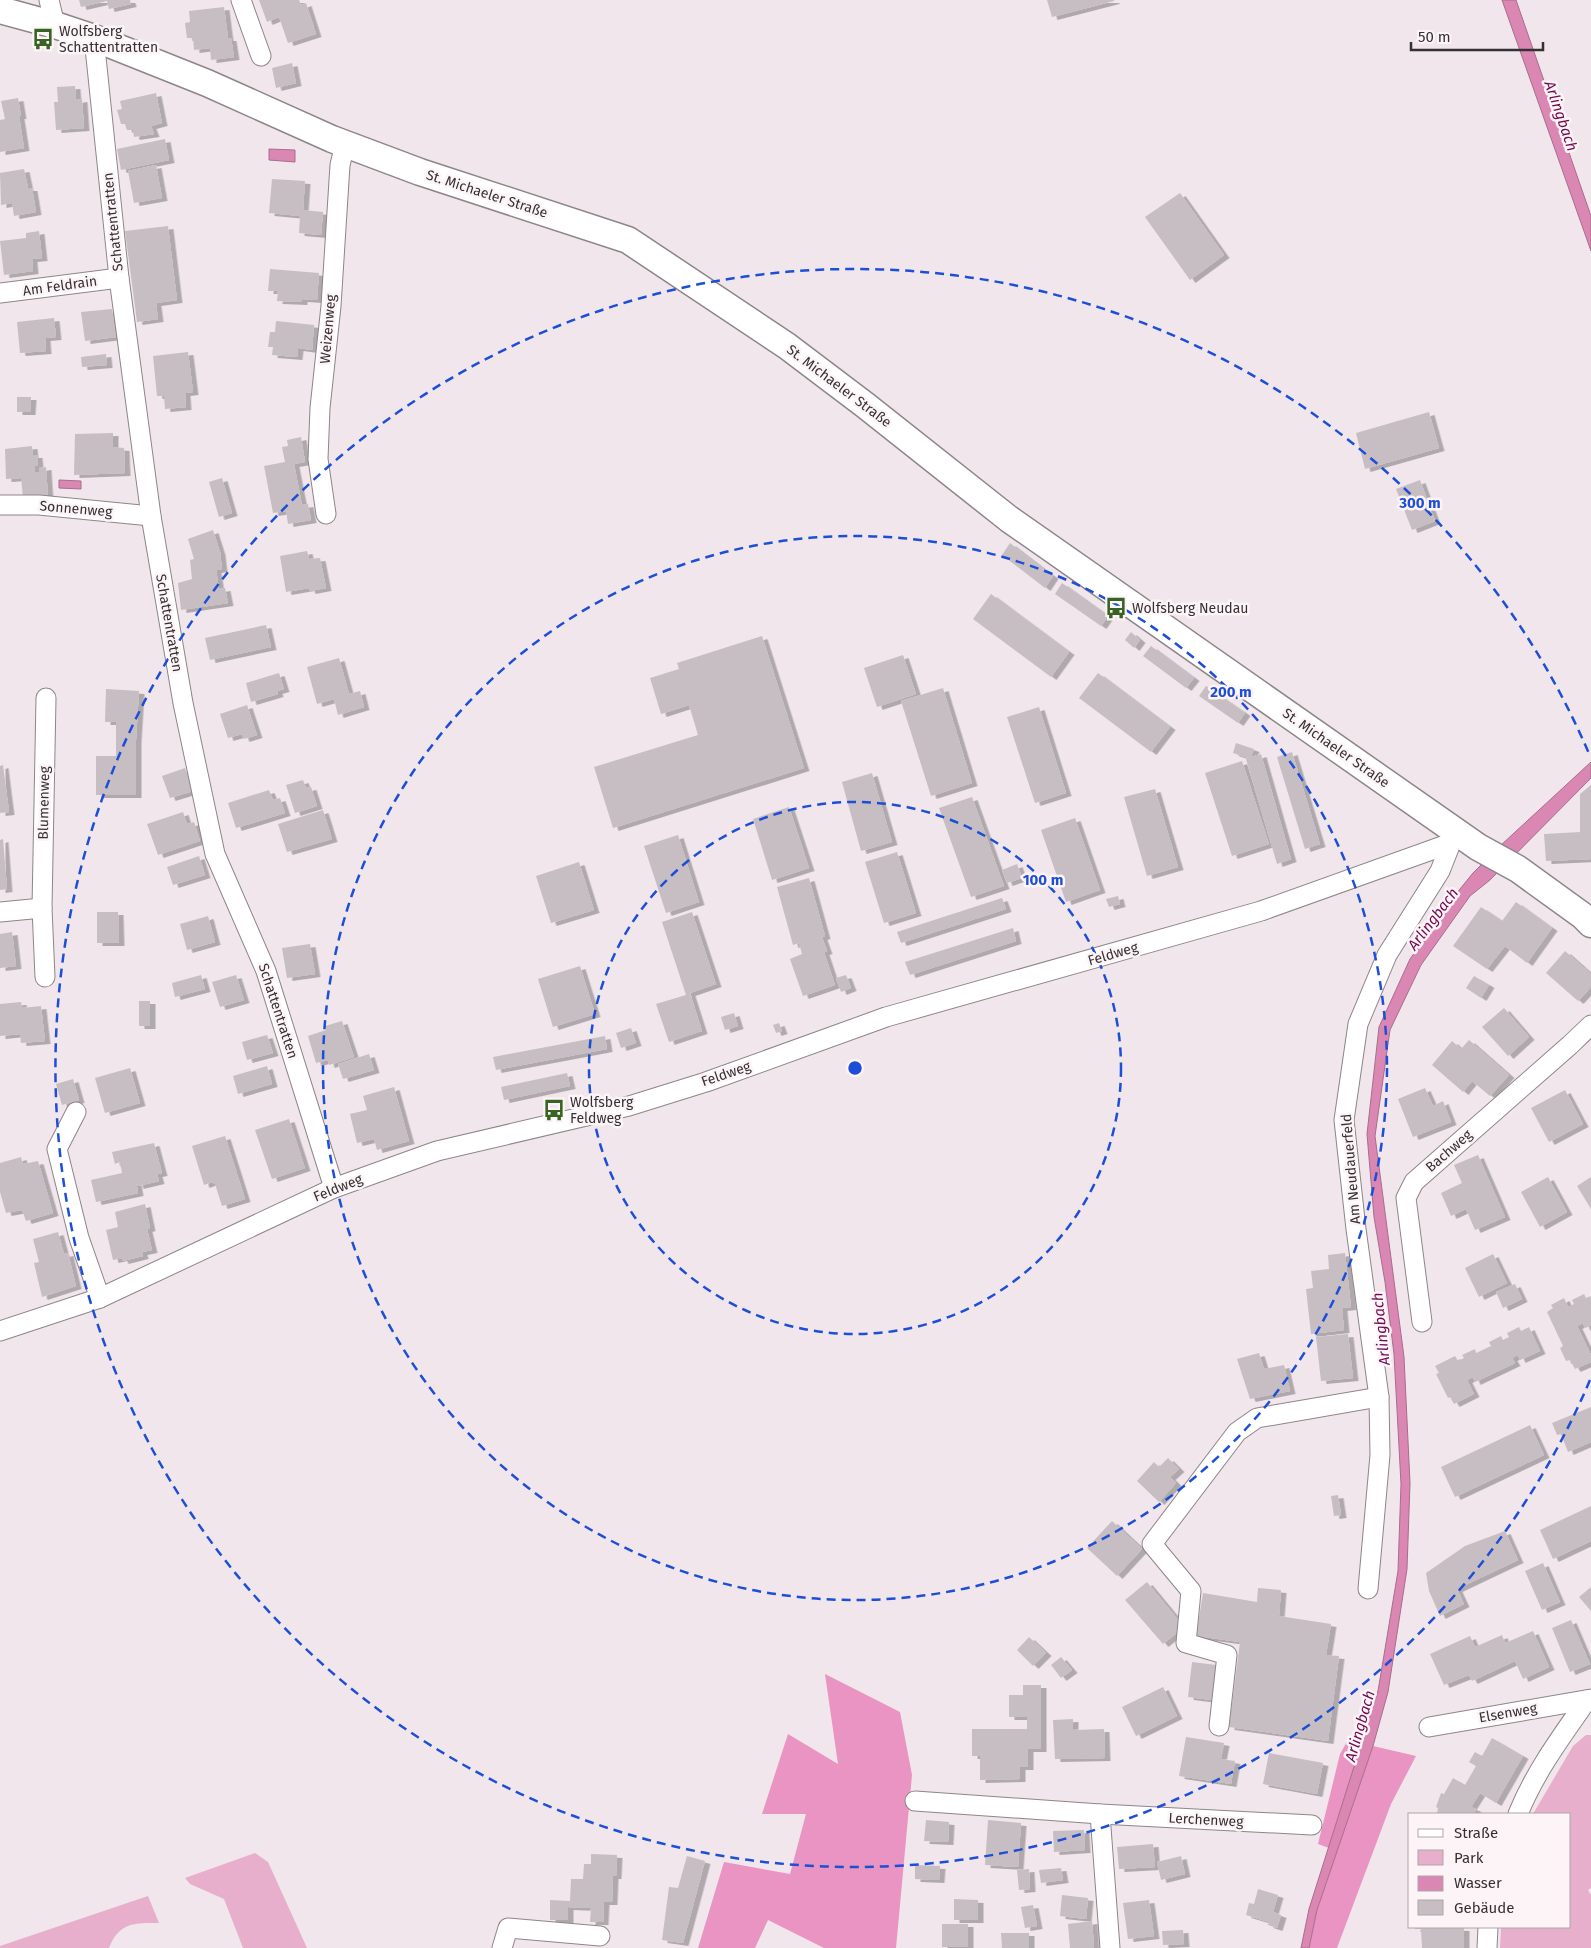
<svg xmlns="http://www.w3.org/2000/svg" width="1591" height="1948" font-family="'Fira Sans',sans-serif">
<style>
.green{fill:#e7afcc}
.forest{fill:#e994c2}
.water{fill:#da87b4;stroke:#a86d8d}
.building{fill:#c7bec3;filter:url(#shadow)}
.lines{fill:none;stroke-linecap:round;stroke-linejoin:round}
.minor-casing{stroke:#8e8589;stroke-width:21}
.secondary-casing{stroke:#8e8589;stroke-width:29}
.minor{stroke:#fff;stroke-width:19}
.secondary{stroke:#fff;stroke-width:26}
.ring{fill:none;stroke:#1d4ed8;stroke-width:2.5;stroke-dasharray:9 6}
.labels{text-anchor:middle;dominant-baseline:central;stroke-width:5;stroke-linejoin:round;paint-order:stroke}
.poi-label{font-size:14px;fill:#353133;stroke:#fdf4f8;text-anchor:start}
.street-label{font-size:14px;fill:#353133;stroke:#fdf4f8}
.water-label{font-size:15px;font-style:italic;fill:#700a4e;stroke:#fdf4f8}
.centre{fill:#1d4ed8;stroke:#fdf4f8;stroke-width:2.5}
.ring-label{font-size:15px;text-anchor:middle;font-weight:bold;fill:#1d4ed8;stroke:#fdf4f8;stroke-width:5;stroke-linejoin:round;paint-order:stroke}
</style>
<defs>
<filter id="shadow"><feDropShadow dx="5.5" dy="3" stdDeviation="0" flood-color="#0004"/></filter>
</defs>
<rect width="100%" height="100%" fill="#f0e6eb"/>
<g class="green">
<polygon points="1586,1735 1591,1735 1591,1888 1588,1890 1591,1895 1591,1948 1500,1948 1501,1927 1570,1927 1570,1814 1533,1814 1573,1746"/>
<polygon points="255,1853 268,1862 307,1948 243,1948 224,1899 190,1884 185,1878"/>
<path d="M148,1896L159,1923C135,1923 119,1922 109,1948H0V1946Z"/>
</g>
<g class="forest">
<polygon points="825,1674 900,1712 912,1775 896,1948 824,1948 768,1920 755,1948 698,1948 724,1862 790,1874 806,1814 762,1814 788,1734 838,1764"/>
<polygon points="1348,1740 1362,1743 1329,1848 1318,1844 1340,1754"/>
<polygon points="1373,1746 1416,1756 1391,1804 1337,1948 1309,1948 1317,1910"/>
</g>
<g class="water">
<polygon points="1502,0 1516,0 1591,216 1591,251"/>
<polygon points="269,149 295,150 295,162 269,160"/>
<polygon points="59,480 81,481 81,489 59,488"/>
<polygon points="1591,762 1591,778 1490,880 1470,896 1421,965 1390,1030 1375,1136 1404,1357 1410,1483 1407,1569 1388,1692 1373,1746 1317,1910 1309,1948 1301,1948 1309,1909 1378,1691 1398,1571 1401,1484 1394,1354 1385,1282 1374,1217 1367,1134 1379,1027 1410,959 1460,889 1473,873 1500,846"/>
</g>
<g class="building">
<polygon points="79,0 130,0 131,4 109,9 107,1 81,7"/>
<polygon points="259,0 299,0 301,5 306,3 316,34 288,43 279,17 267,22"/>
<polygon points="1047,0 1114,0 1114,1 1052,17"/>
<polygon points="224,7 228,38 231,38 234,57 211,60 210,48 194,50 193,38 187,38 185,23 190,22 189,11"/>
<polygon points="292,63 296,83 276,88 272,68"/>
<polygon points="75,86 76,100 82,99 84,128 56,130 54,102 58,102 57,87"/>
<polygon points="156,93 162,123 151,126 154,134 134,137 133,130 127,130 125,124 121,124 117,110 122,109 120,101"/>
<polygon points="18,98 21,116 19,116 24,148 0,152 0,120 5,119 1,101"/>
<polygon points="165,139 169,160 121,170 117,149"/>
<polygon points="156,165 162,198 134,203 128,171"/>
<polygon points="24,169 28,188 32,188 36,212 14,216 12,203 1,205 0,173"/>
<polygon points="272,179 305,181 303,210 323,212 321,235 299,233 300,216 269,213"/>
<polygon points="1180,193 1224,255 1190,280 1145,217"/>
<polygon points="168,226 177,300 156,303 158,319 137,322 125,231"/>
<polygon points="39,231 42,258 32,259 33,271 4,275 0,241 26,238 26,233"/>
<polygon points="270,269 319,273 317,300 302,299 302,302 277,301 278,291 268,291"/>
<polygon points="112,309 116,337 85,341 81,312"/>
<polygon points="54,318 56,337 45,338 46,351 20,353 17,322"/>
<polygon points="276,321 314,325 312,350 298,348 297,357 272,355 273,347 268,347 270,332 275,332"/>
<polygon points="188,352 193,392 185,393 186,407 165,409 164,396 157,396 153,356"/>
<polygon points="106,354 107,365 82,367 81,357"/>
<polygon points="17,397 31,397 30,412 17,412"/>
<polygon points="1429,412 1439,448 1365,469 1356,433"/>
<polygon points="113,433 113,447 124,448 125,473 74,475 75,434"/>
<polygon points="301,437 305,462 294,464 302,505 308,504 311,520 288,524 286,511 273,513 264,466 285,462 282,447 288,446 287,440"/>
<polygon points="32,446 33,455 37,455 38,465 34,466 35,472 39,472 39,468 46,467 48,498 23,497 21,478 6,479 5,449"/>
<polygon points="222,478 232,513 219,517 209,482"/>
<polygon points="1420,480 1435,521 1412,530 1396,489"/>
<polygon points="213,530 220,552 222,569 216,570 219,589 225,588 228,603 181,610 178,583 192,579 190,560 194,559 188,539"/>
<polygon points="1010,543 1053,576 1045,588 1002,555"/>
<polygon points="307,551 309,559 320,558 326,588 310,591 309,588 286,592 280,556"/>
<polygon points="1062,583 1108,616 1101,626 1055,594"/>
<polygon points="991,594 1069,652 1051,677 973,619"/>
<polygon points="266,625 271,647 210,660 205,638"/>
<polygon points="1131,632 1140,640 1134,648 1125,640"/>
<polygon points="762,636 804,768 613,828 594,767 698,735 689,705 661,714 650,678 679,669 677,663"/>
<polygon points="1151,646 1194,678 1186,688 1143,656"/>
<polygon points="903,655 916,694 877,707 864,668"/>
<polygon points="339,658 349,694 360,691 364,707 338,715 334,699 317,704 307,667"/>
<polygon points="279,673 284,689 277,691 278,694 251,702 246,683"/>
<polygon points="1098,673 1170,727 1151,752 1079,698"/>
<polygon points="1206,686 1245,713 1238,723 1199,696"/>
<polygon points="943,688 972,783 931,796 901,701"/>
<polygon points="106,689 139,691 136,740 136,795 96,795 96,756 116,756 116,722 105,722"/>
<polygon points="247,705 257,735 244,739 242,734 228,738 220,714"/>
<polygon points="1039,707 1066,793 1035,803 1007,717"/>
<polygon points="1236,743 1254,749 1251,757 1261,754 1291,859 1277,864 1246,759 1248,758 1233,753"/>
<polygon points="1292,752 1320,844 1305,849 1277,757"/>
<polygon points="1242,761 1269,844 1232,856 1205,773"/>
<polygon points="3,765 9,812 0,813 0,766"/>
<polygon points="185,768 193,791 170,798 162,776"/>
<polygon points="872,773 892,842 861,851 842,782"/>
<polygon points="303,780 306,788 311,787 317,806 295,813 286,785"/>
<polygon points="1591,785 1591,859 1546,861 1544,834 1580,832 1580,794"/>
<polygon points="1155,789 1178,867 1147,876 1124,797"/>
<polygon points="269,790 273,800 280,798 285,813 236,828 228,803"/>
<polygon points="972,797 1004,886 971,897 939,808"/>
<polygon points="789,807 809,868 772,880 753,819"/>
<polygon points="323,810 332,839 287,852 278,824"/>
<polygon points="183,812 187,824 194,822 200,841 158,855 147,824"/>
<polygon points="1075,818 1100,890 1066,902 1041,830"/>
<polygon points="678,835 699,902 666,913 644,846"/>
<polygon points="3,839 7,889 0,890 0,840"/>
<polygon points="897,852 916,913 884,923 865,862"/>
<polygon points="199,856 205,875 173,885 167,867"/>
<polygon points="579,862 594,910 551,923 536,876"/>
<polygon points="1017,864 1022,878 1007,883 1002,870"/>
<polygon points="809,878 825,936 822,937 827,951 824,952 835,985 803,996 790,959 802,954 799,943 793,945 777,887"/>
<polygon points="1118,896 1120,904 1109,907 1106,899"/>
<polygon points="1002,898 1006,909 901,943 897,932"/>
<polygon points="1516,902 1552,928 1527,963 1505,946 1487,969 1453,946 1481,907 1502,921"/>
<polygon points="97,912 118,912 119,943 97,943"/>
<polygon points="692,912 716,984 690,993 702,1031 669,1042 656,1004 686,995 662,922"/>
<polygon points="208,916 215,942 187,950 180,924"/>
<polygon points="1013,928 1016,941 910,975 905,962"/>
<polygon points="12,932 16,966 0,968 0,934"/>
<polygon points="310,944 315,974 287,978 282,948"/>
<polygon points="1565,951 1591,974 1591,987 1578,1001 1546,973"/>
<polygon points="580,966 595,1014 553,1027 538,979"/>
<polygon points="201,975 205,989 175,997 172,983"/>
<polygon points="236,975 244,1000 220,1007 212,982"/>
<polygon points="846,975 851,988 841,992 836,978"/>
<polygon points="1474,976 1489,985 1481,998 1466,988"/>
<rect x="139" y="1001" width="11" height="25"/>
<polygon points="21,1002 22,1008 41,1006 45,1041 21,1043 20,1034 0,1036 0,1004"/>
<polygon points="1504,1008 1529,1037 1508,1056 1482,1027"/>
<polygon points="734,1013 738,1026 725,1030 721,1017"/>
<polygon points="342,1021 354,1057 329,1065 328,1060 316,1063 308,1036 326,1030 325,1026"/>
<polygon points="779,1023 782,1031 776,1033 773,1025"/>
<polygon points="631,1028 636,1043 621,1048 616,1033"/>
<polygon points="267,1035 273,1053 247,1060 242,1042"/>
<polygon points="605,1036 607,1049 496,1070 493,1057"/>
<polygon points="1469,1040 1509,1075 1490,1096 1472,1081 1463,1092 1432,1065 1452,1041 1461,1049"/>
<polygon points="369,1054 374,1070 343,1079 338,1064"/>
<polygon points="267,1066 272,1084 238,1094 233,1076"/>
<polygon points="130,1068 140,1103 105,1113 95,1078"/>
<polygon points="567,1073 570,1086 504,1100 501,1087"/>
<polygon points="73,1079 79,1100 62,1105 56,1084"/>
<polygon points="394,1087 409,1141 377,1150 374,1139 357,1143 350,1114 367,1110 363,1096"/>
<polygon points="1425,1088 1433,1106 1443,1101 1451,1122 1413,1137 1398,1099"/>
<polygon points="1565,1090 1583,1124 1549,1142 1531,1108"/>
<polygon points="289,1119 305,1168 272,1179 255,1130"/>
<polygon points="225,1136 245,1199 222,1206 215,1184 212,1182 204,1185 192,1146"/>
<polygon points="154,1143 162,1173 157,1174 159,1181 138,1186 137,1181 136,1181 138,1193 96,1202 91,1180 122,1173 120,1162 115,1164 112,1152"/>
<polygon points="1478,1155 1505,1217 1475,1230 1466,1209 1451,1216 1441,1193 1462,1183 1454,1165"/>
<polygon points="21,1157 23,1164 38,1161 53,1213 26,1221 22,1210 6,1213 0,1192 0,1163"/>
<polygon points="1548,1177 1567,1212 1540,1227 1521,1192"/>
<polygon points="1591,1177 1591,1209 1577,1186"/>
<polygon points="145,1204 150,1228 147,1229 152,1250 142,1252 143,1256 123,1261 122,1258 113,1260 106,1230 118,1227 115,1212"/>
<polygon points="58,1232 64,1254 68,1253 76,1286 42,1297 34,1263 39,1262 33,1239"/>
<polygon points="1345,1253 1351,1307 1342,1308 1344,1330 1311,1334 1306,1289 1313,1288 1311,1271 1329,1269 1328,1255"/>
<polygon points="1493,1254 1507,1283 1479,1297 1465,1268"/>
<polygon points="1515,1284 1522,1299 1503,1308 1496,1292"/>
<polygon points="1584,1294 1586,1298 1591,1296 1591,1325 1585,1328 1583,1323 1577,1326 1591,1355 1591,1362 1575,1369 1570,1360 1566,1361 1560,1348 1563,1346 1547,1312 1553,1308 1551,1305 1564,1298 1568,1307 1574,1304 1572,1300"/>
<polygon points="1519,1327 1521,1331 1529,1327 1540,1351 1520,1360 1518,1355 1512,1358 1515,1363 1475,1382 1473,1377 1467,1380 1474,1394 1454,1404 1450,1397 1448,1398 1436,1374 1439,1373 1435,1366 1455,1356 1458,1361 1464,1358 1462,1355 1475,1349 1476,1353 1491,1346 1489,1342 1501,1336 1503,1340 1509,1337 1507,1333"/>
<polygon points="1348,1334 1353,1378 1321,1381 1316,1337"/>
<polygon points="1259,1353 1264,1369 1284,1365 1290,1391 1250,1399 1237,1359"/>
<polygon points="1591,1407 1591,1442 1568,1452 1561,1434 1557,1435 1552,1423"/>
<polygon points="1530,1425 1544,1455 1455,1497 1441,1467"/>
<polygon points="1168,1458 1179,1469 1170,1477 1176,1483 1159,1502 1137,1481 1154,1462 1159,1467"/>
<polygon points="1338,1495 1341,1515 1334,1516 1331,1496"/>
<polygon points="1591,1506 1591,1541 1553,1559 1540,1530"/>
<polygon points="1112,1521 1142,1549 1117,1576 1087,1548"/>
<polygon points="1505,1531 1518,1560 1457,1589 1464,1604 1440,1616 1429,1591 1426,1573 1465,1546"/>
<polygon points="1543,1563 1560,1602 1542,1610 1525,1571"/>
<polygon points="1147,1582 1184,1627 1163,1644 1125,1600"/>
<polygon points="1591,1587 1591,1611 1579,1597"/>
<polygon points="1258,1588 1281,1590 1279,1616 1331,1624 1326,1655 1339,1656 1328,1741 1229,1727 1240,1642 1196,1636 1203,1593 1257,1602"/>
<polygon points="1571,1620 1590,1664 1570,1672 1552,1628"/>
<polygon points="1533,1631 1549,1667 1523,1679 1515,1661 1472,1681 1469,1675 1444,1685 1430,1654 1470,1636 1475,1647 1502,1635 1505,1643"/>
<polygon points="1029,1637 1046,1653 1033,1666 1017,1650"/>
<polygon points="1061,1657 1072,1670 1061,1678 1051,1665"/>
<polygon points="1192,1662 1224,1666 1220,1701 1188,1697"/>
<polygon points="1023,1685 1041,1685 1041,1749 1028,1749 1028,1767 1020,1767 1020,1779 980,1780 980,1756 972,1756 972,1729 1027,1729 1027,1717 1009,1717 1009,1695 1023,1695"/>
<polygon points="1163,1687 1177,1716 1136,1736 1122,1707"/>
<polygon points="1073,1719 1073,1730 1104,1729 1105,1758 1055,1759 1053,1720"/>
<polygon points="1186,1737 1224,1743 1221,1759 1235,1761 1231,1784 1179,1776"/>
<polygon points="1492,1738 1523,1756 1496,1803 1480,1793 1471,1807 1476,1809 1474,1814 1437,1814 1438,1808 1436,1807 1441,1793 1444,1794 1453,1778 1465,1785 1476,1766 1469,1762 1475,1752 1482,1756"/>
<polygon points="1269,1753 1323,1763 1317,1794 1263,1784"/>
<polygon points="926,1820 949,1822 948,1842 924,1841"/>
<polygon points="988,1820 1021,1823 1018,1867 985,1865"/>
<polygon points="1084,1830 1085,1850 1054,1852 1053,1831"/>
<polygon points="1153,1844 1155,1867 1119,1869 1117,1847"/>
<polygon points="591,1854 617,1855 616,1876 613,1876 612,1902 604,1902 603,1922 590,1922 591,1908 568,1907 568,1920 550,1920 550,1900 570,1901 571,1879 583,1879 584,1864 591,1864"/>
<polygon points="687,1856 705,1861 683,1943 662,1940 669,1887 678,1888"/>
<polygon points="1181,1856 1185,1874 1161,1880 1157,1862"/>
<polygon points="915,1865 940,1866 939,1880 915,1879"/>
<polygon points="1061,1868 1063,1880 1041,1883 1039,1870"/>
<polygon points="1029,1869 1030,1889 1019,1890 1017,1870"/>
<polygon points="1258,1889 1278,1895 1273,1912 1281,1915 1277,1928 1268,1925 1269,1922 1246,1915 1249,1903 1254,1904"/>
<polygon points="1062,1895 1088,1898 1086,1919 1060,1916"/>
<polygon points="954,1899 978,1900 978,1920 954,1920"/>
<polygon points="1149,1900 1154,1936 1128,1939 1123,1903"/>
<polygon points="1033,1905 1037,1926 1025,1928 1021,1907"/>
<polygon points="1092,1921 1094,1948 1070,1948 1068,1924"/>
<rect x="942" y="1924" width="26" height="23"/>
<polygon points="1415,1927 1464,1928 1464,1948 1422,1948 1421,1929 1415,1929"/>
<polygon points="1183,1930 1184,1944 1163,1945 1162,1931"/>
<polygon points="1001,1933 1029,1933 1029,1948 1002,1948"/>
</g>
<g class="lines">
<g class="minor-casing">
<g id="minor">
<polyline points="49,0 55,25"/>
<polyline points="241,0 261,56"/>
<polyline points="94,38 119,278 151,516 183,703 215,854 266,971 334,1188"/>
<polyline points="0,293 119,278"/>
<polyline points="0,505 39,505 151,516"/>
<polyline points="326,514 318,459 320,408 331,306 340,165 345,144"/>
<polyline points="0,912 42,908"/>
<polyline points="45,977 42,908 46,698"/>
<polyline points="76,1112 57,1149 79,1238 100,1298"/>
<polyline points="1422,1322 1406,1198 1414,1182 1570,1045 1591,1025"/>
<polyline points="0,1331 100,1298 334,1188 437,1151 629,1106 706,1082 886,1017 1261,911 1451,843 1459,834"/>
<polyline points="1368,1589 1380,1455 1379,1397 1356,1229 1344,1120 1358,1024 1387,955 1440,871 1451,843"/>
<polyline points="1219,1726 1227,1655 1186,1643 1191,1591 1152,1544 1237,1432 1257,1418 1379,1397"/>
<polyline points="1429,1727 1591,1699"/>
<polyline points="915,1801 1100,1814 1312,1825"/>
<polyline points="1100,1814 1110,1948"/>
<path d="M1518,1814C1535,1772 1561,1737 1587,1700"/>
<polyline points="502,1948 508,1928 600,1936"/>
<polyline points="1487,1948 1488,1927"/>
</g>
</g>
<g class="secondary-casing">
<polyline id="secondary" points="0,10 55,25 94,38 207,83 332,139 420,172 628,240 787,346 865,405 1009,519 1478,847 1518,869 1583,916 1591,924"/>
</g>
<use href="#minor" class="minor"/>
<use href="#secondary" class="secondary"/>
</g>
<g class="ring">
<circle cx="855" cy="1068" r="266"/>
<circle cx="855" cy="1068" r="532"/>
<path d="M1590 1380A799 799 0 1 1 1590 756"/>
</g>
<defs>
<g id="bus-bare" transform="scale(1.725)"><path d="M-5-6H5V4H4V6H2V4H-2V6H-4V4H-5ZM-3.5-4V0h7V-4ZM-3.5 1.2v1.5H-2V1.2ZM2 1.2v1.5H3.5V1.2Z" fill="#386422" stroke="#fdf4f8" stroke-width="2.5" paint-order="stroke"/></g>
</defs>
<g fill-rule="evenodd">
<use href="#bus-bare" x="43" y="39"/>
<use href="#bus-bare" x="1116" y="608"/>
<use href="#bus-bare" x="554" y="1110"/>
</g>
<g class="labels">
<g class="poi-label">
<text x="59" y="31">Wolfsberg<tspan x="59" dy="16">Schattentratten</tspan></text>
<text x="1132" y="608">Wolfsberg Neudau</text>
<text x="570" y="1102">Wolfsberg<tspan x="570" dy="16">Feldweg</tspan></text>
</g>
<g class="street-label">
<text transform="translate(487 194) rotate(18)">St. Michaeler Straße</text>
<text transform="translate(113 222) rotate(-96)">Schattentratten</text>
<text transform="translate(60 286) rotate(-8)">Am Feldrain</text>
<text transform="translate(328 329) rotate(-85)">Weizenweg</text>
<text transform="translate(839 386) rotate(37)">St. Michaeler Straße</text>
<text transform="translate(76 509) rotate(5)">Sonnenweg</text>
<text transform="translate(169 623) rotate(80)">Schattentratten</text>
<text transform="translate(1336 748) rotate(35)">St. Michaeler Straße</text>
<text transform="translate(44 803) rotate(-89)">Blumenweg</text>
<text transform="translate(1113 954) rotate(-16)">Feldweg</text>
<text transform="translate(278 1011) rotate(72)">Schattentratten</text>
<text transform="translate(726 1074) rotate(-19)">Feldweg</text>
<text transform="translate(1449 1151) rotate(-41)">Bachweg</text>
<text transform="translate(1351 1169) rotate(-95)">Am Neudauerfeld</text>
<text transform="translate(338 1188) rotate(-22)">Feldweg</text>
<text transform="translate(1508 1713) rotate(-10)">Elsenweg</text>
<text transform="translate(1206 1820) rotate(3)">Lerchenweg</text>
</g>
<g class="water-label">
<text transform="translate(1561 116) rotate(71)">Arlingbach</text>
<text transform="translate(1433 919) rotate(-53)">Arlingbach</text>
<text transform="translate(1381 1329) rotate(-96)">Arlingbach</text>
<text transform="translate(1360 1726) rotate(-74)">Arlingbach</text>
</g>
</g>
<circle cx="855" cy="1068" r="8" class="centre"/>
<g class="ring-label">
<text x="1420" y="508">300 m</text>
<text x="1231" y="697">200 m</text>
<text x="1043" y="885">100 m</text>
</g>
<rect x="1408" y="1813" width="162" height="115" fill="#fdf4f8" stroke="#ada6a9"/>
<rect x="1418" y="1829" width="25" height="8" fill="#ffffff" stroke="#ada6a9"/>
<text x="1454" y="1838" font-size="15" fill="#353133">Straße</text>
<rect x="1418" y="1850" width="25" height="15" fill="#e7afcc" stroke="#ada6a9"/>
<text x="1454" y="1863" font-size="15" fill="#353133">Park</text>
<rect x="1418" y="1876" width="25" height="15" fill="#da87b4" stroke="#ada6a9"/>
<text x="1454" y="1888" font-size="15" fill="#353133">Wasser</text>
<rect x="1418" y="1900" width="25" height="15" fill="#c7bec3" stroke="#ada6a9"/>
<text x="1454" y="1913" font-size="15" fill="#353133">Gebäude</text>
<path d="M1411 42v8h132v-8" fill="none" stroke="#353133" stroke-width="2.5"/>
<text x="1418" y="42" font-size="15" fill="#353133" stroke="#fdf4f8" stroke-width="4" paint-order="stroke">50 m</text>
</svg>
